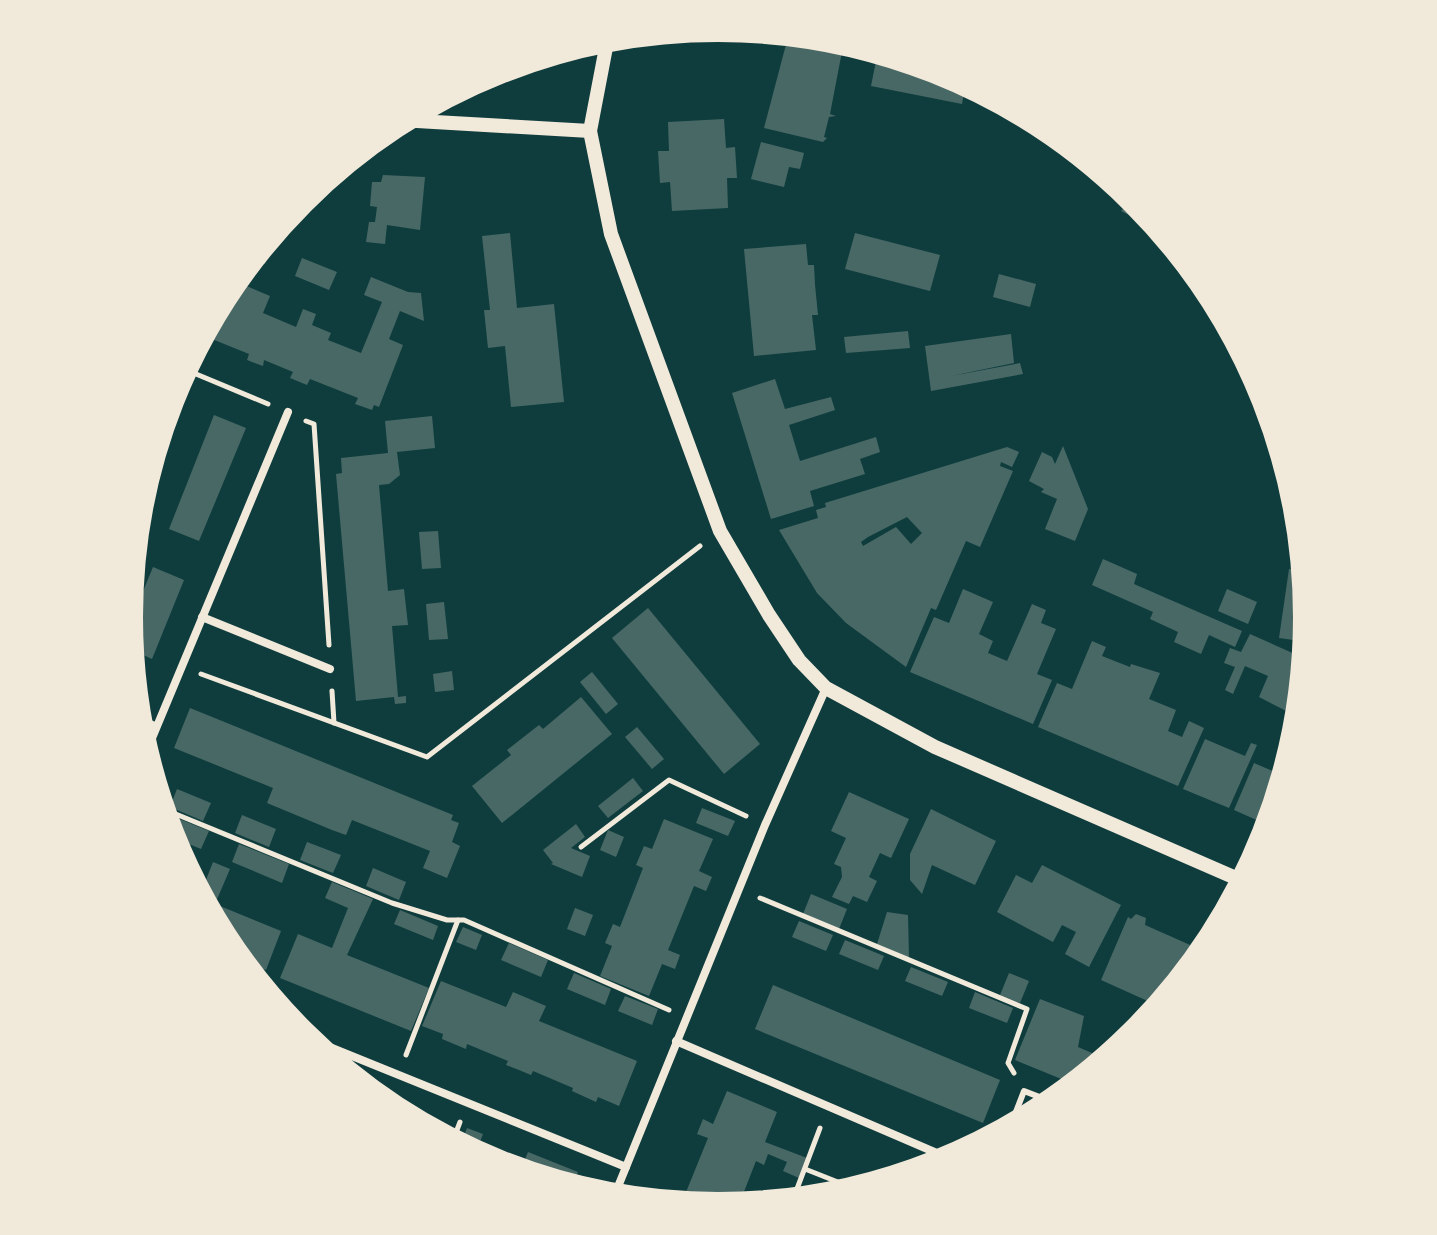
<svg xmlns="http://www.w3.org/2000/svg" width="1437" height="1235" font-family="'Sofia Sans Condensed',sans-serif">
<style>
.building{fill:#486865;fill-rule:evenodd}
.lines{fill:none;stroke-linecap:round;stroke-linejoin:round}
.path{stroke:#f1e9da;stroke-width:5}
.service{stroke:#f1e9da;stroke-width:6}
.minor{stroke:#f1e9da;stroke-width:8}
.tertiary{stroke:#f1e9da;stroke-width:14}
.rim{fill:none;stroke:#f1e9da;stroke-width:4}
</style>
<rect width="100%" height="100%" fill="#0f3d3e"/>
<g class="building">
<polygon points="789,33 844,41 830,114 836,116 829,117 824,137 827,138 823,142 764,128"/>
<polygon points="878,51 945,71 966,82 962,104 871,86"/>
<polygon points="724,119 726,148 735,147 737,178 727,178 728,208 672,211 670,182 660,183 658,151 669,151 668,122"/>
<polygon points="761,142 804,153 800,169 789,167 784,187 751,179"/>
<polygon points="383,175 425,177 420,230 387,225 385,244 366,242 369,222 375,222 377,207 370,206 372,182 381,182"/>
<polygon points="1133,197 1137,200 1165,233 1121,211"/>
<polygon points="510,233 517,308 554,304 564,402 511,407 505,346 488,348 484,310 490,310 482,236"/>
<polygon points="855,233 940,255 930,291 845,269"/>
<polygon points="265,243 272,246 265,264 251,259"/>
<polygon points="806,244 808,265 814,265 815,285 818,315 812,315 816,350 754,356 744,249"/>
<polygon points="302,258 337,272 329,290 295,276"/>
<polygon points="999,274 1036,284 1030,307 993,297"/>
<polygon points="371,277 408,292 421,293 424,321 400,311 389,339 403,345 379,407 374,405 372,410 355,404 358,398 310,379 307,385 290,378 293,372 264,360 263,366 247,360 249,354 202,335 223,297 230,300 237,282 270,296 263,313 296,327 303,309 316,314 312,325 331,333 328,340 361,353 382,302 364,295"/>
<polygon points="908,331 910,348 846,353 844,337"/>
<polygon points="1011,334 1014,363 951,376 1020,363 1023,374 931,391 925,346"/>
<polygon points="775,379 785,409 831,397 835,410 789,425 800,461 876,437 880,452 860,459 865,474 810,491 814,506 771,519 732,393"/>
<polygon points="178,380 186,384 150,472 148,471 172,391"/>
<polygon points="214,415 246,428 199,541 169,529"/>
<polygon points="432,416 435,448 397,452 400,475 389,484 379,485 388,591 404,589 408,625 392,626 398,697 406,696 406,703 395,704 394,697 356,701 336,474 342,473 341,458 388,453 385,421"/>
<polygon points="1063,446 1088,509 1075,541 1045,529 1057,499 1041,492 1044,489 1029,481 1042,452 1052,457 1055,464"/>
<path d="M1007,447L1019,452L1012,467L1001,462L1000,466L1013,471L980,547L966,541L936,610L931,608L906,667L846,623L817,593L779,530L818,518L816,510L826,507L825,503ZM907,517L922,533L911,544L896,527L863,546L861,542L868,537Z"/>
<polygon points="139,499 153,505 140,538 135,536"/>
<polygon points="438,531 441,568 422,569 419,532"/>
<polygon points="1103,559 1137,574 1134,584 1242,631 1235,647 1209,635 1201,654 1174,642 1178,632 1150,619 1153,612 1092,585"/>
<polygon points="153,567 184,580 152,659 130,649 128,628"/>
<polygon points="1289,569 1305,571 1310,618 1308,642 1279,638"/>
<polygon points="963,589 993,602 979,634 993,641 988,653 1007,661 1032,604 1046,610 1041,623 1056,629 1037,674 1052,680 1033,724 910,672 934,617 949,623"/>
<polygon points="1227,589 1257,602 1248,624 1218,611"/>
<polygon points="444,602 448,639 429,640 426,604"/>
<polygon points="648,608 760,744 724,774 612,638"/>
<polygon points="1250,634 1306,659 1300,718 1259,697 1268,676 1245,666 1233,694 1225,690 1235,667 1224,663 1230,648 1241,652"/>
<polygon points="1092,641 1106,647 1102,656 1130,667 1131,664 1160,673 1149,699 1176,710 1168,731 1182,737 1189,721 1204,728 1178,786 1038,727 1057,683 1072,689"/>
<polygon points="452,671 454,690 435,692 433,674"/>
<polygon points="592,672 618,704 606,714 580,682"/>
<polygon points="581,697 612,734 502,823 472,786 511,755 507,750 539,725 543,729"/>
<polygon points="190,708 453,815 451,820 459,823 452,842 460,846 447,878 423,868 430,851 352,820 346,835 332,830 267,803 273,788 174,748"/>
<polygon points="637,727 664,759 652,769 625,737"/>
<polygon points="1205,739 1245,756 1251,743 1257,745 1229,808 1183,789"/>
<polygon points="1281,759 1290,762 1270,826 1234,810 1254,763 1275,772"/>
<polygon points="633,778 643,791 608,818 598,806"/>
<polygon points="177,789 211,803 203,821 170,807"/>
<polygon points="849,792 909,819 891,858 880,853 869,877 877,881 867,902 853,896 849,904 832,897 842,877 841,867 834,864 846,838 831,831"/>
<polygon points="702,808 735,821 728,836 696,823"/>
<polygon points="931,809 996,841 975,885 932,865 922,894 910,880 910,854"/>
<polygon points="162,812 209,831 201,849 184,842 178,855"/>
<polygon points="242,815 276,829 269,847 235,833"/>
<polygon points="664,819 713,839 699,871 712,877 706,891 694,886 668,950 680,955 675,969 662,964 649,996 600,976 612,946 605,943 613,924 620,927 643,868 636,865 644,846 652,849"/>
<polygon points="576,824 585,837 571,848 590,856 582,877 551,864 553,863 543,850"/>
<polygon points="608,830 624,837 616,857 600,850"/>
<polygon points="307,842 341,855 333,873 300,860"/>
<polygon points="239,844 289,864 282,883 232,862"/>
<polygon points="213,862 230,869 215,904 281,931 266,970 236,958 226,946 200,895"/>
<polygon points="1042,865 1121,905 1089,967 1065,954 1076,932 1062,925 1053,942 997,912 1016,875 1032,883"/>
<polygon points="373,868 406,882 399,900 366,886"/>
<polygon points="332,882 373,899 347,955 429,988 411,1031 280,978 298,934 332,948 348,908 325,898"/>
<polygon points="811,894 847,909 839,929 803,914"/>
<polygon points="575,908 593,915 585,936 567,929"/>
<polygon points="400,910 438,926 433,940 394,924"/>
<polygon points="887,912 908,915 909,958 877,944"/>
<polygon points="1136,914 1146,918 1145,925 1206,952 1161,1007 1101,980 1128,917 1131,919"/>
<polygon points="799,921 833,935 826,951 792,937"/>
<polygon points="463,927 482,935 476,950 456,942"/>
<polygon points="845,940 884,956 878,970 839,954"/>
<polygon points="509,943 548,960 541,977 501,960"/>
<polygon points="911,967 948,982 942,996 905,981"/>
<polygon points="574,973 611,989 605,1005 567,989"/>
<polygon points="1009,973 1029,981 1020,1003 1000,995"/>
<polygon points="441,981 506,1007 513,992 546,1006 539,1021 637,1061 619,1106 598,1097 596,1102 572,1091 573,1088 533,1071 531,1075 519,1070 506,1065 508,1061 467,1044 466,1049 442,1039 443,1034 422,1026"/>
<polygon points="773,985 1000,1080 983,1123 755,1029"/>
<polygon points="975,992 1013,1008 1007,1023 969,1008"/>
<polygon points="625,996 658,1009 652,1025 618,1011"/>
<polygon points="1040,999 1084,1016 1078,1047 1108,1060 1076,1085 1015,1060"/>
<polygon points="727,1091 777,1112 765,1142 807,1158 799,1178 783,1171 787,1162 768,1154 764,1165 756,1161 738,1207 718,1209 668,1204 671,1197 682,1202 708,1138 697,1134 703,1119 713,1124"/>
<polygon points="467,1128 483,1134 475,1155 460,1147"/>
<polygon points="528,1152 578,1172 571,1188 520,1172"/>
<polygon points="803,1189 827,1198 798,1201"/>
</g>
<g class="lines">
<g class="path">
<polyline points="184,369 268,404"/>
<polyline points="306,421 314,424 329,645"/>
<polyline points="201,674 427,757 700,546"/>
<polyline points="332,691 334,723"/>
<polyline points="161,808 392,903 447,920 464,920 669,1010"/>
<polyline points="581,847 669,780 746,816"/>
<polyline points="760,898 1027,1009 1008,1063 1014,1073"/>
<polyline points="406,1055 458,920"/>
<polyline points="452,1143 460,1122"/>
<polyline points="805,1169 858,1190"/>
<polyline points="792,1202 820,1128"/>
</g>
<g class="service">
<polyline points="137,717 157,726"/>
<polyline points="1009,1130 1024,1091 1055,1103"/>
</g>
<g class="minor">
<polyline points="202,617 330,669"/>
<polyline points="145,755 288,412"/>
<polyline points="300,1035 626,1167"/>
<polyline points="676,1041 953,1160"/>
<polyline points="613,1199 765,825 826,688"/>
</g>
<g class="tertiary">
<polyline points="608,37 590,131 611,234 720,531 769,615 799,660 826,688 935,747 1245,882"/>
<polyline points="400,120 590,131"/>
</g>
</g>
<path d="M0 0H1437V1235H0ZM141 617a577 577 0 1 1 1154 0a577 577 0 1 1-1154 0Z" fill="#f1e9da" fill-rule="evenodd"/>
<path class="rim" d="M141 617a577 577 0 1 1 1154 0a577 577 0 1 1-1154 0Z"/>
</svg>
